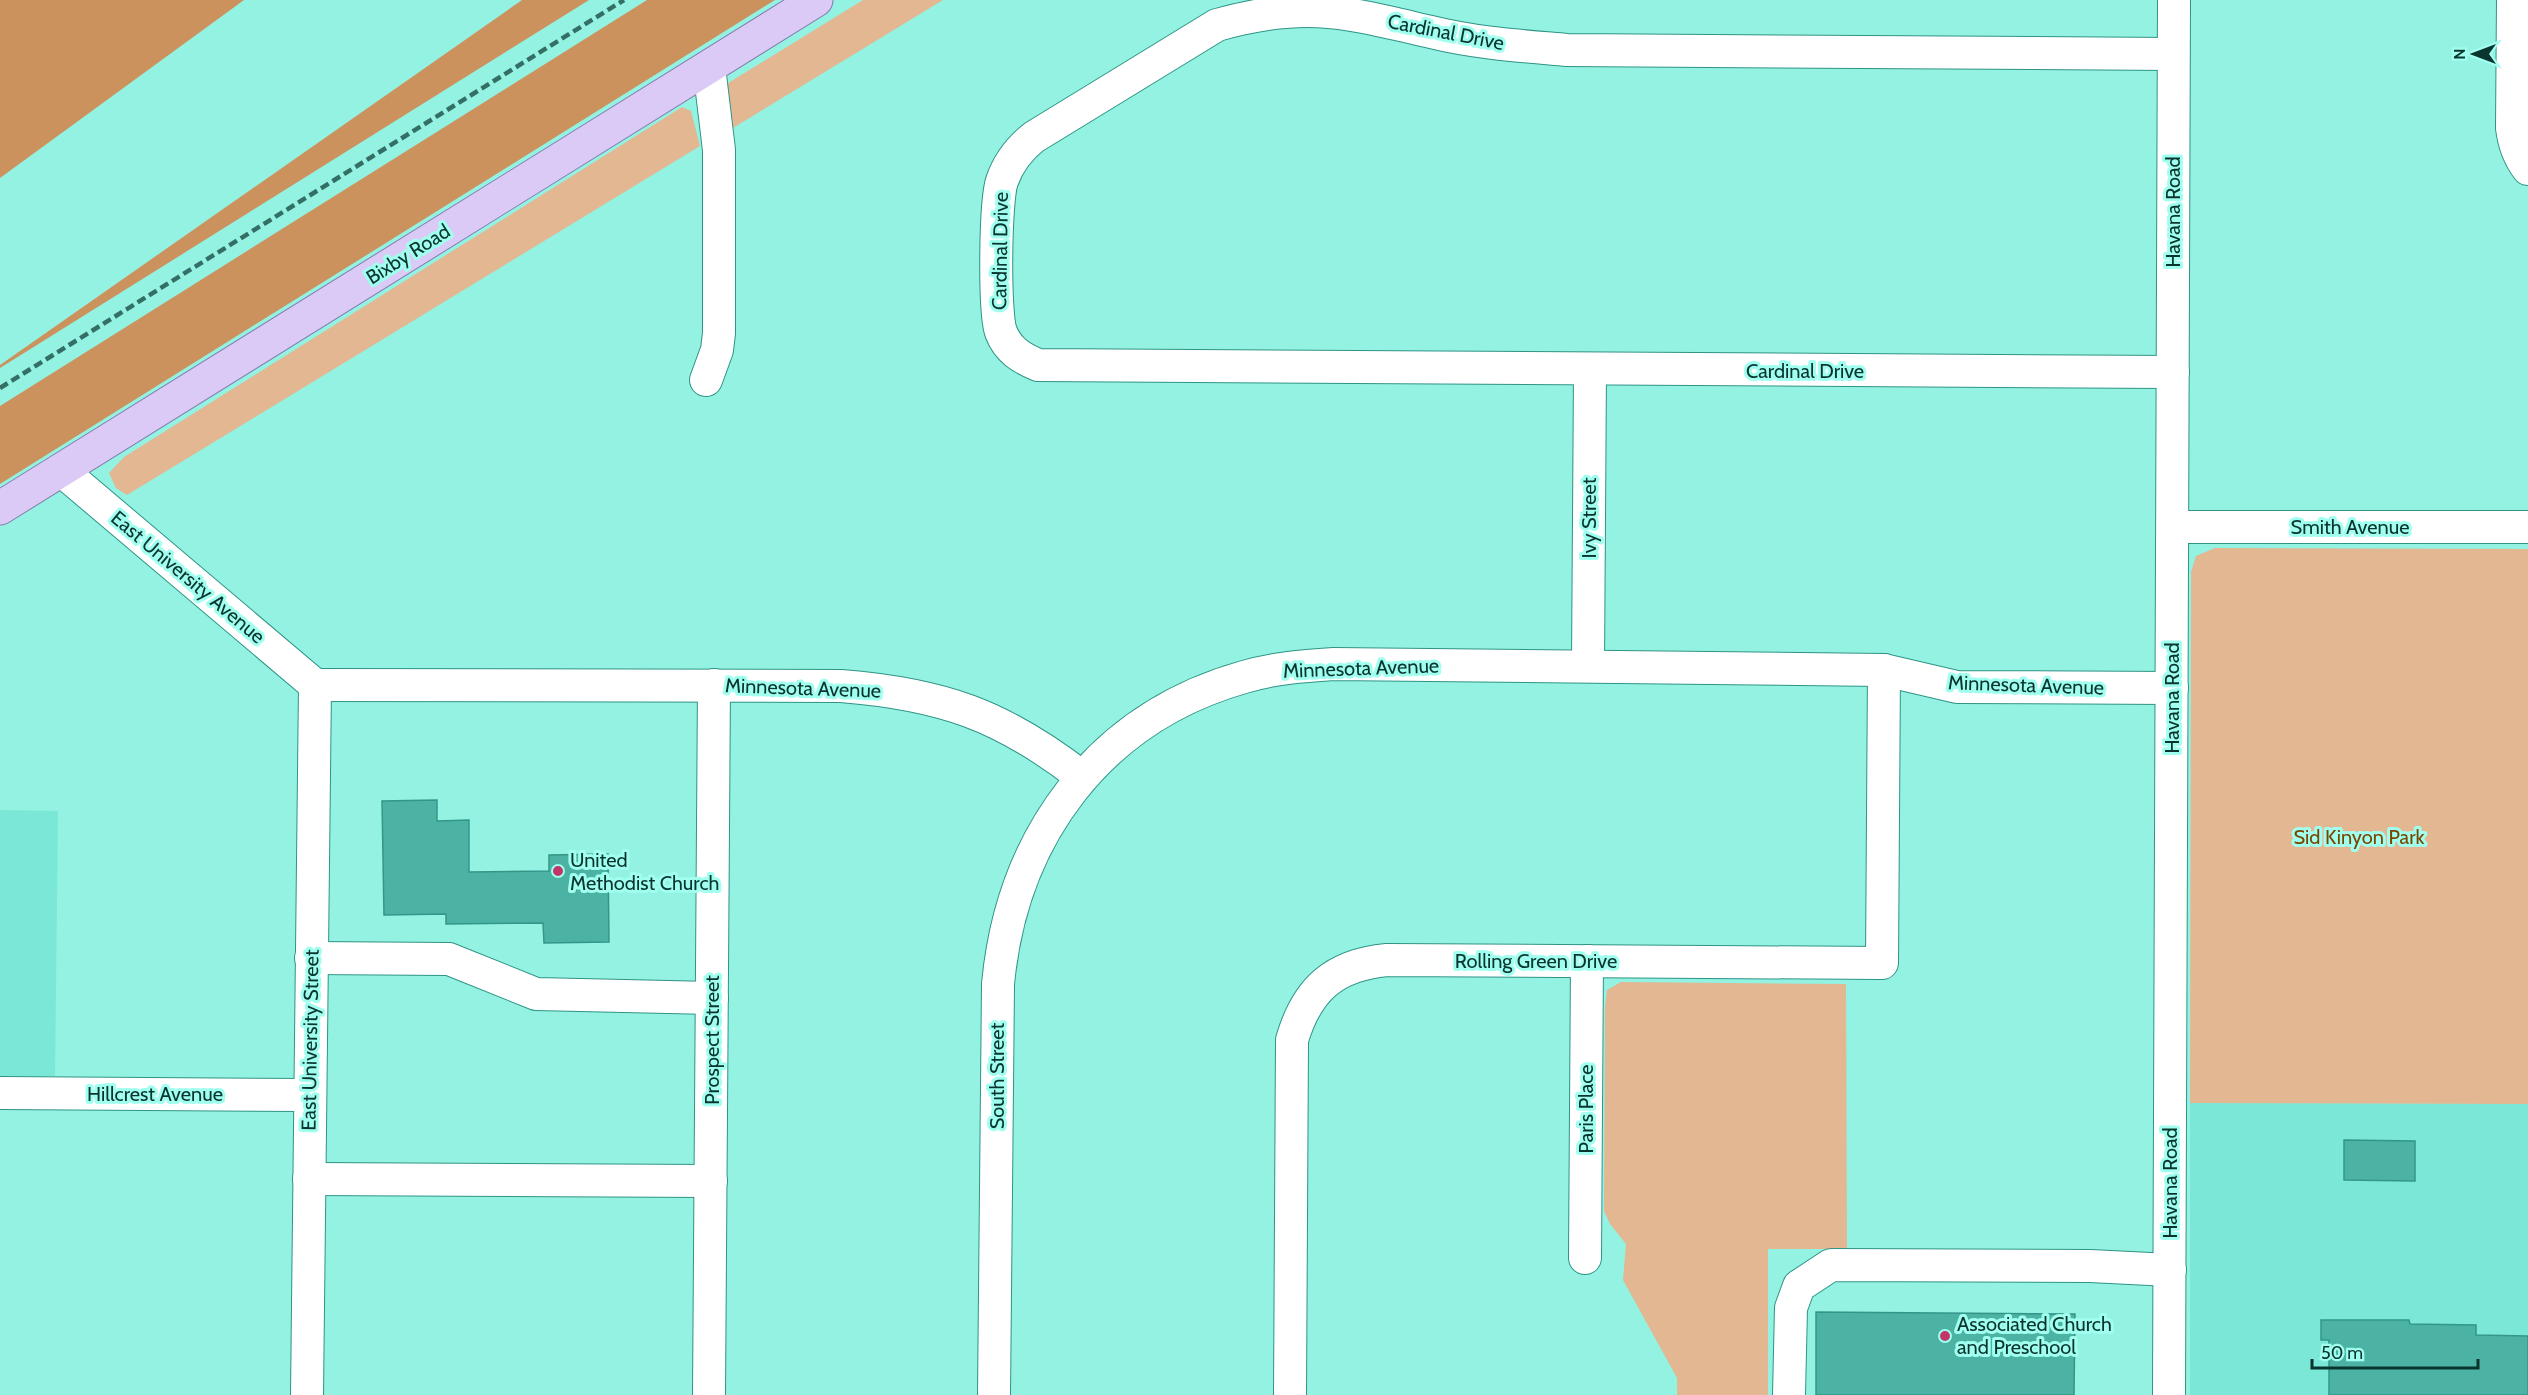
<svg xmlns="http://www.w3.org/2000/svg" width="2528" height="1395" font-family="Cabin,sans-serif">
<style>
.built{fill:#7be7d6}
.green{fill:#e2b792}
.forest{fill:#cc925e}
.building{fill:#4cb3a4;stroke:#339689;stroke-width:1.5}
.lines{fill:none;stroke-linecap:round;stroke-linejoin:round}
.minor-casing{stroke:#2f9486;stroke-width:34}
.major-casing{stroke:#827eac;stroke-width:35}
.minor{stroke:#fff;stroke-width:32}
.major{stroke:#dbcaf5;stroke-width:33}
.rail{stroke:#346f66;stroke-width:4.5;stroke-dasharray:9 4.5;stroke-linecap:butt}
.poi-dot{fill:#c13569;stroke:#a0ffef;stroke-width:2}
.labels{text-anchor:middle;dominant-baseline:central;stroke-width:6;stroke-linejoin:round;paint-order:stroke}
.street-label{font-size:20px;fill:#0a352f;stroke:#a0ffef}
.park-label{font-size:20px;fill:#7b4500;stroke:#a0ffef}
.poi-label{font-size:20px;fill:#0a352f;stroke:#a0ffef;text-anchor:start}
</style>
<rect width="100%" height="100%" fill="#93f2e2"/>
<g class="built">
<polygon points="0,810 58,811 55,1076 0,1076"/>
<polygon points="2190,1103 2528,1104 2528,1395 2190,1395"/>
</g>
<g class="green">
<polygon points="863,0 943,0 733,128 720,88"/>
<polygon points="682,107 691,111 700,146 127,495 116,488 109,473 124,457"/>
<polygon points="2215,548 2528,549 2528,1104 2190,1103 2191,572 2196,556"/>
<polygon points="1621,982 1846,984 1847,1249 1768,1249 1768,1395 1677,1395 1677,1378 1623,1280 1626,1244 1610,1224 1604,1211 1605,1007 1607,990"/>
</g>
<g class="forest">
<polygon points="0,0 244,0 0,178"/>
<polygon points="522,0 589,0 0,368 0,365"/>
<polygon points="647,0 775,0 0,484 0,406"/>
</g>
<g class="building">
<polygon points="437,800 437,821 469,820 469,872 549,871 549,855 608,854 609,942 544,943 543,923 446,924 446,914 384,915 382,801"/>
<polygon points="2344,1140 2415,1141 2415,1181 2344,1180"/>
<polygon points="1816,1312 2075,1314 2074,1395 1816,1395"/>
<polygon points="2321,1320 2409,1320 2410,1324 2476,1325 2476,1335 2528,1336 2528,1395 2329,1395 2329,1340 2321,1340"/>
</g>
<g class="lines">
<g class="minor-casing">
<g id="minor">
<path d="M2513,0L2512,128C2514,144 2518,156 2528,169"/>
<path d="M2173,54L1567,50C1522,46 1475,43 1431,32C1344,12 1306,0 1217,25L1034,137C1020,148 1008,164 1002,181C995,201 994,314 1001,332C1008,350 1021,358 1038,365L2173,372"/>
<polyline points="706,380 717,350 719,333 719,150 709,67"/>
<polyline points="61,470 315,685"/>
<polyline points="2173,527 2528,527"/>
<polyline points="1588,666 1590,370"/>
<path d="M315,685L841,686C942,694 1002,715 1082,777"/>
<polyline points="311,958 449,959 536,994 712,998"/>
<polyline points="0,1093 309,1095"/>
<polyline points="309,1179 711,1181"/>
<polyline points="1585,1258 1587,961"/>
<polyline points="307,1395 315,685"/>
<polyline points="709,1395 714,685"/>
<path d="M994,1395L998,984C1012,836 1099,718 1244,677C1274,668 1304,666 1334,664L1884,670L1957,687L2172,688"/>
<path d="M1290,1395L1292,1040C1307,989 1334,965 1387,960L1882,963L1884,670"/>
<polyline points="1789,1395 1791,1308 1799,1286 1831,1265 2090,1266 2170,1270"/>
<polyline points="2169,1395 2174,0"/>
</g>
</g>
<g class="major-casing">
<polyline id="major" points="0,508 816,0"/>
</g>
<use href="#minor" class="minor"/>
<use href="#major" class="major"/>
<polyline class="rail" points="0,388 624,0"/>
</g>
<g class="poi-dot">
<circle cx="558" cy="871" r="6"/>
<circle cx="1945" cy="1336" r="6"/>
</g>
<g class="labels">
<g class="street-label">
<text transform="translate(1446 32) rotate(11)">Cardinal Drive</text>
<text transform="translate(2173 212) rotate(-90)">Havana Road</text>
<text transform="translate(1000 251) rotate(-89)">Cardinal Drive</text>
<text transform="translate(408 254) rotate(-32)">Bixby Road</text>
<text x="1805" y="371">Cardinal Drive</text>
<text transform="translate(1589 518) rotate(-90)">Ivy Street</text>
<text x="2350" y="527">Smith Avenue</text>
<text transform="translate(188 577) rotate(40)">East University Avenue</text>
<text transform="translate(1361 668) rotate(-2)">Minnesota Avenue</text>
<text transform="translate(2026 685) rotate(2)">Minnesota Avenue</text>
<text transform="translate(803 688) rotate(2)">Minnesota Avenue</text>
<text transform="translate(2172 698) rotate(-90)">Havana Road</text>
<text x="1536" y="961">Rolling Green Drive</text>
<text transform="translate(310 1040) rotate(-89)">East University Street</text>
<text transform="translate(712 1040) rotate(-90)">Prospect Street</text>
<text transform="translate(997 1076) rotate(-90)">South Street</text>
<text x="155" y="1094">Hillcrest Avenue</text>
<text transform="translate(1586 1109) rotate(-90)">Paris Place</text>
<text transform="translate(2170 1183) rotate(-90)">Havana Road</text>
</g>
<g class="park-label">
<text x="2359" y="837">Sid Kinyon Park</text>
</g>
<g class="poi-label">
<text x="570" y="860">United<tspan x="570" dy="23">Methodist Church</tspan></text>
<text x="1957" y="1324">Associated Church<tspan x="1957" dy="23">and Preschool</tspan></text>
</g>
</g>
<g transform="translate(2474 54) rotate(270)" stroke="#a0ffef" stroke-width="4.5" paint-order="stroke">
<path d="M0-4.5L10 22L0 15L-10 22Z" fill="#0a352f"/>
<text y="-9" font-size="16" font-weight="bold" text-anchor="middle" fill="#0a352f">N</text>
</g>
<path d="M2312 1359v9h166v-9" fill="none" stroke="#0a352f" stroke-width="3"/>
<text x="2321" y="1359" font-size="18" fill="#0a352f" stroke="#a0ffef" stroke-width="4.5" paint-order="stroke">50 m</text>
</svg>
